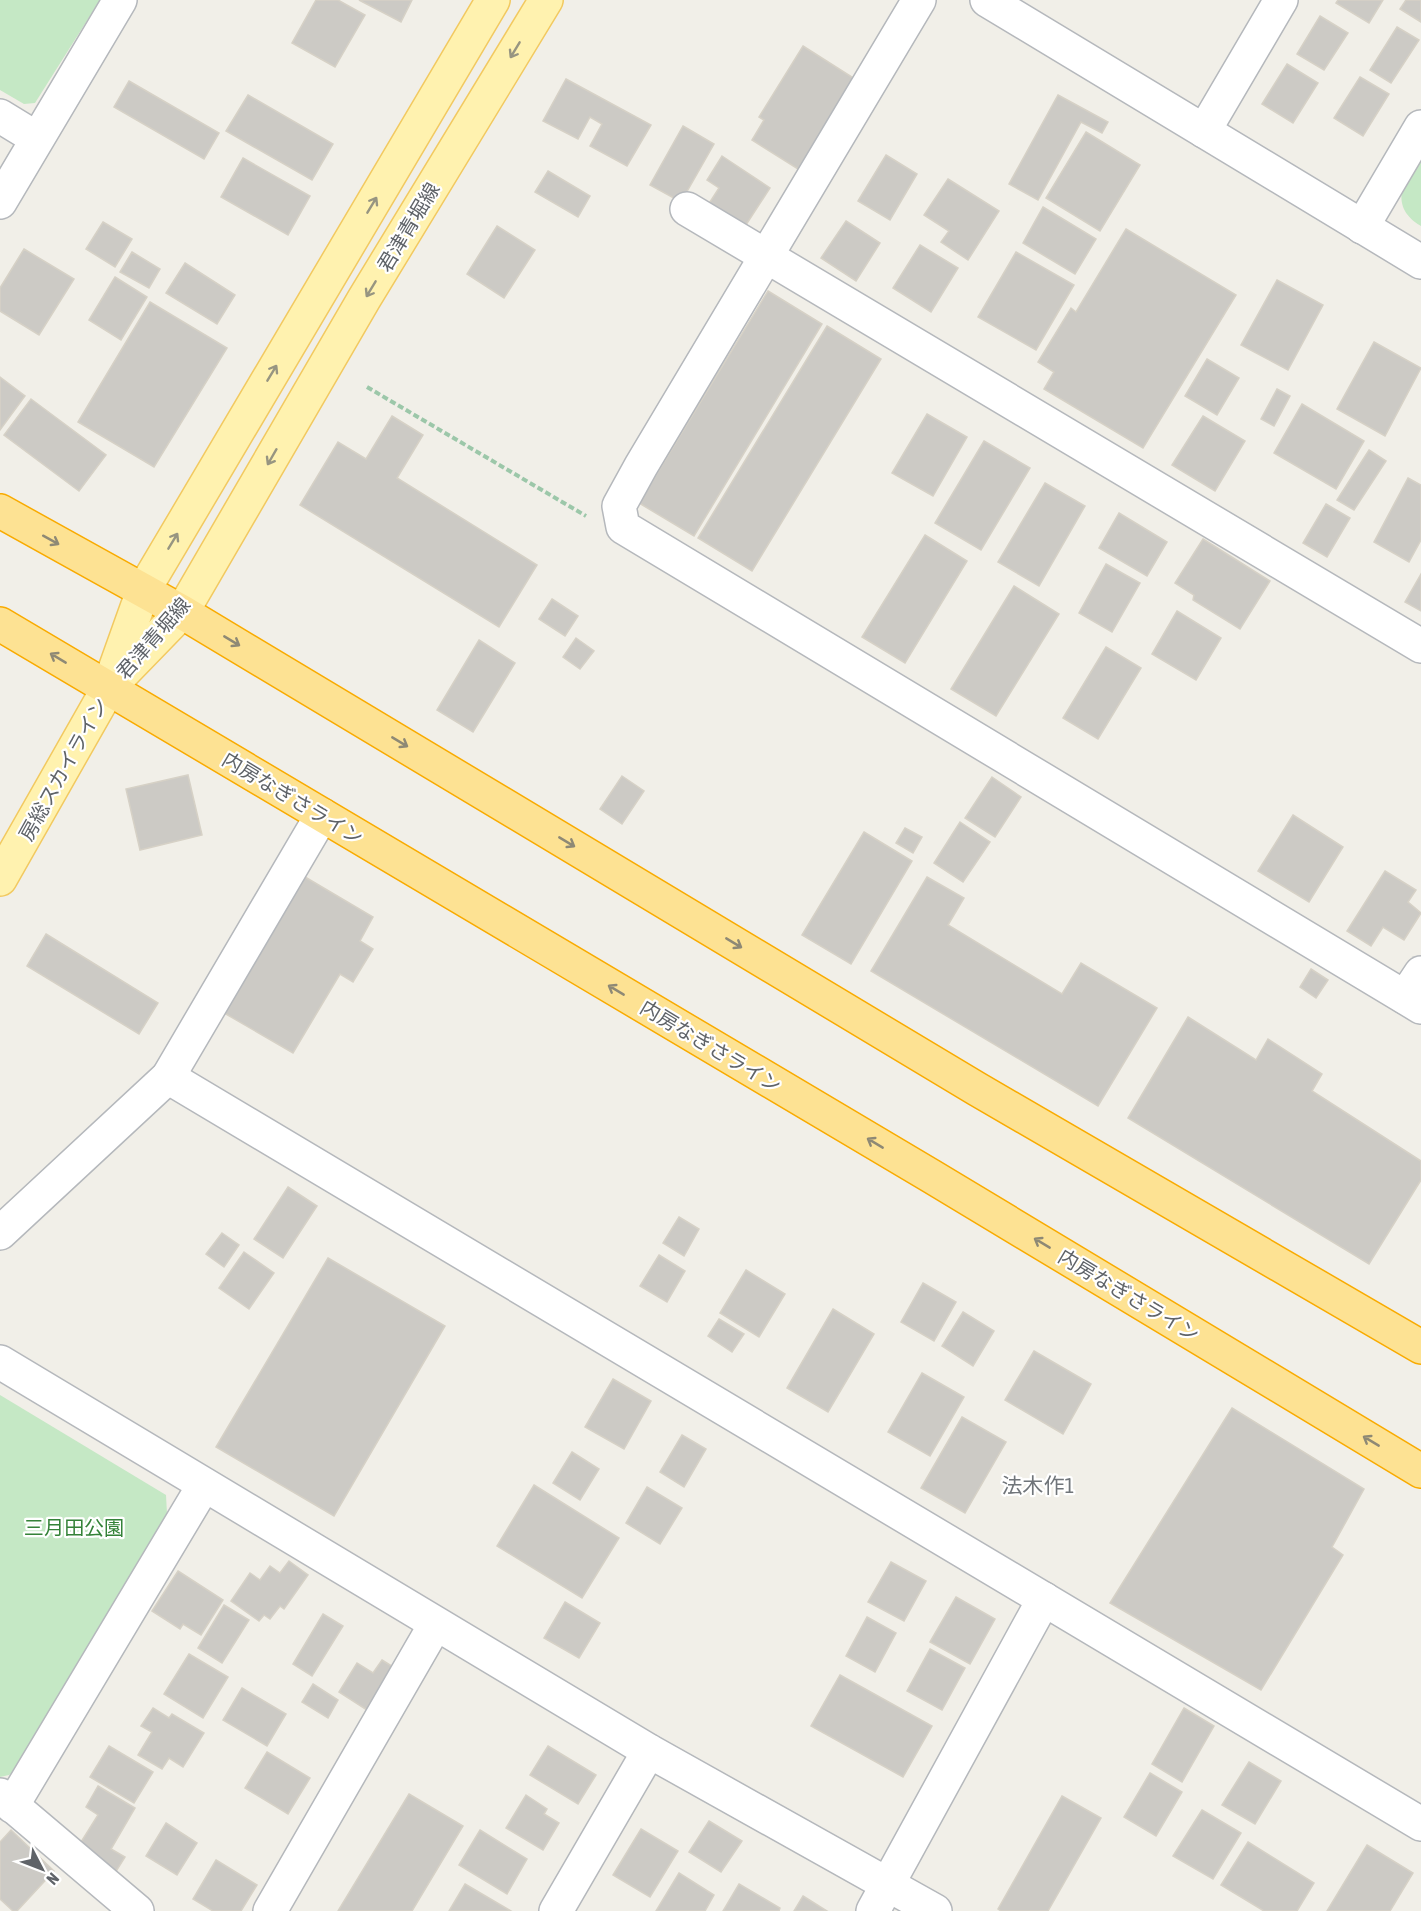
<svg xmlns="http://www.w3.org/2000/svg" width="1421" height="1911" font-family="'Asap Condensed','Noto Sans JP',sans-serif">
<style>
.green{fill:#c5e8c5}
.building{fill:#cccac5;stroke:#d6d1c6;stroke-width:1.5}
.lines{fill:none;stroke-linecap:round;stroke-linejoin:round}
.minor-casing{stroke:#b5b8bc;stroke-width:36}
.major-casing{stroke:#f2c960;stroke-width:36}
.highway-casing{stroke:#f9ab00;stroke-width:36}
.path{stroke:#9cc7a9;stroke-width:4;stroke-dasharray:6 3;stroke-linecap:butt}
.minor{stroke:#fff;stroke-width:33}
.major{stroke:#fff2af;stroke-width:33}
.highway{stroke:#fde293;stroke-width:33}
.oneway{stroke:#979581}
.oneway2{stroke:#8e8975}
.labels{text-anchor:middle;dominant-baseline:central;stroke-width:4.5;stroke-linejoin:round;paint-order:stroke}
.street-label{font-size:20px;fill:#5f6368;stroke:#fff}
.park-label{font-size:20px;fill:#348238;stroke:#fff}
.neighbourhood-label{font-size:21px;fill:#70757a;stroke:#fff}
</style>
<rect width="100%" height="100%" fill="#f1efe8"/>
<g class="green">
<polygon points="0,0 100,0 35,103 24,104 0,90"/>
<path d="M1421,150V226C1386,205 1406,176 1421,150Z"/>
<polygon points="0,1395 166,1495 167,1514 19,1768 9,1775 0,1777"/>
</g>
<g class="building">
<polygon points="316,0 338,0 365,15 335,67 292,43"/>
<polygon points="359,0 412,0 401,22"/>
<polygon points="1338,0 1383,0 1369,23 1336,3"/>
<polygon points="1406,0 1421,0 1421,22 1400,9"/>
<polygon points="1320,16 1348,33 1324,70 1297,54"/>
<polygon points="1397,27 1419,40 1391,83 1370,70"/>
<polygon points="803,46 855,79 798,169 752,140 764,120 759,117"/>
<polygon points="1287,64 1318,83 1293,123 1262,104"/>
<polygon points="1360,77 1389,94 1363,136 1334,118"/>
<polygon points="566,79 651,125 627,166 590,146 602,124 590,117 578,139 543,121"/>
<polygon points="129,81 219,133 204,159 114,107"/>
<polygon points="248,95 333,144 312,180 226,131"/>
<polygon points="1058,95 1108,122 1102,133 1081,122 1038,200 1009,184"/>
<polygon points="683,126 714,144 681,202 650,185"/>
<polygon points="1086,132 1140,165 1100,231 1046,198"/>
<polygon points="886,155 917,174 890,220 858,201"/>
<polygon points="722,156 770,188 744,228 708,205 719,188 707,180"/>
<polygon points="243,158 310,196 288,235 221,197"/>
<polygon points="548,171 590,196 578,217 535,192"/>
<polygon points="948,179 999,211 968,260 941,242 949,231 924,215"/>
<polygon points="1043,207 1096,239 1075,274 1023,243"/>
<polygon points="846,221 880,243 856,281 821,258"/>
<polygon points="103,222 132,239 115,267 86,249"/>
<polygon points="497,226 535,250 504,298 467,274"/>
<polygon points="1126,229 1236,295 1143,448 1044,389 1054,372 1038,362 1071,308 1076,312"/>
<polygon points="920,245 958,268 931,312 893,288"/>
<polygon points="24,249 74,279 39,335 0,311 0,288"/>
<polygon points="132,252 160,269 149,288 120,272"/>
<polygon points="1016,252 1074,285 1036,350 978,317"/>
<polygon points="185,263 235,295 217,324 166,293"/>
<polygon points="115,277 147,297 121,340 89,320"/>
<polygon points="1277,280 1323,305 1288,370 1241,345"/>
<polygon points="768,291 822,324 694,536 639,503"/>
<polygon points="150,302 227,348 154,467 78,422"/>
<polygon points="827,326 881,359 752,571 698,538"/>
<polygon points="1374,342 1421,368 1385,436 1337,409"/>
<polygon points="1207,359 1239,378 1217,415 1185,396"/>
<polygon points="0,377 25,396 0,430"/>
<polygon points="1277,389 1290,396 1274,426 1261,419"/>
<polygon points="31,399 106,455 79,491 4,435"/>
<polygon points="1302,404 1364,441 1336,489 1274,453"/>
<polygon points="927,414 967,437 933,496 892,473"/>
<polygon points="392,416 423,435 397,478 537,565 499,627 300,505 338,442 366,459"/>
<polygon points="1203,416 1245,441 1215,491 1172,465"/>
<polygon points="984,441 1030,468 981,550 935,523"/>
<polygon points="1369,450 1386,461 1354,510 1337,500"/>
<polygon points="1408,478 1421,485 1421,540 1409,562 1374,542"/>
<polygon points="1045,483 1085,506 1039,586 998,562"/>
<polygon points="1326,504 1350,518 1327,557 1303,543"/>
<polygon points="1119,513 1167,542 1147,576 1099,548"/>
<polygon points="925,535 967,561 905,663 862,637"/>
<polygon points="1203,539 1270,581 1240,629 1193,600 1194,595 1175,583"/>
<polygon points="1106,564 1140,583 1112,632 1079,613"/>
<polygon points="1421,574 1421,611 1405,602"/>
<polygon points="1014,586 1059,614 996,716 951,689"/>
<polygon points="552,599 578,616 565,636 539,619"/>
<polygon points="1177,611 1221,638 1196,680 1152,654"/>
<polygon points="576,638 594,651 580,669 563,657"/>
<polygon points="479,640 515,663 473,732 437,710"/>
<polygon points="1106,647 1141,668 1098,739 1063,718"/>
<polygon points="188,775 202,835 140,850 126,789"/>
<polygon points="622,776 644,791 622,824 600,809"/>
<polygon points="992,777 1021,797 995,837 965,818"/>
<polygon points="1293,815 1343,847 1309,902 1258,871"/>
<polygon points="960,822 990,842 963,882 934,863"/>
<polygon points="905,828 922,837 913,853 896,843"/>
<polygon points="864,832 912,861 851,964 802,935"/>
<polygon points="1385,871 1416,890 1408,902 1421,913 1404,940 1383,927 1371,946 1347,931"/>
<polygon points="300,874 373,917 360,941 373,949 353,982 340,974 293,1053 219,1010"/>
<polygon points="927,877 964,898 948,925 1062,994 1081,963 1157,1008 1098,1106 871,971"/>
<polygon points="46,934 158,1003 139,1034 27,966"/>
<polygon points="1311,969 1328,980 1316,998 1300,987"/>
<polygon points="1188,1017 1256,1060 1268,1039 1322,1074 1312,1091 1421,1161 1421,1180 1369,1264 1128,1118"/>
<polygon points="288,1187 317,1206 283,1258 254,1239"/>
<polygon points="679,1217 699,1229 684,1256 663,1243"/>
<polygon points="222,1233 239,1245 224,1267 206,1254"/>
<polygon points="244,1252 274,1273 249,1309 219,1288"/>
<polygon points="659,1255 685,1271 667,1302 640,1286"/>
<polygon points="328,1258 445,1326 334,1516 216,1447"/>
<polygon points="746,1270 785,1294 759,1337 720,1313"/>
<polygon points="923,1283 956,1302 934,1341 901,1322"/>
<polygon points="833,1309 874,1334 828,1412 787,1388"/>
<polygon points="963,1312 994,1331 973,1366 942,1346"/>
<polygon points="719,1319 744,1334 732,1352 708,1336"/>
<polygon points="1034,1351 1091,1384 1063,1434 1005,1400"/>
<polygon points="922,1373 964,1397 930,1456 888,1432"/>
<polygon points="613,1379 651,1401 624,1449 585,1427"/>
<polygon points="1232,1408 1364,1489 1332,1547 1343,1555 1261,1690 1110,1603"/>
<polygon points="962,1417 1006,1442 965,1513 921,1488"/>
<polygon points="682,1435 706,1449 684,1487 660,1472"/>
<polygon points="572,1452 599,1469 580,1500 553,1483"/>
<polygon points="534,1485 619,1538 582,1598 497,1546"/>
<polygon points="647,1487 682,1508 660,1544 626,1523"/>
<polygon points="289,1561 308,1575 284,1609 280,1606 270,1619 264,1615 259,1621 231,1601 250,1573 260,1580 270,1566 280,1573"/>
<polygon points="891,1562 926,1581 904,1621 868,1602"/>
<polygon points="178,1571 223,1600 201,1635 183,1624 180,1629 152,1611"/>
<polygon points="956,1597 995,1619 970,1664 930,1642"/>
<polygon points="565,1602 600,1623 579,1658 544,1638"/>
<polygon points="224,1605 249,1620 222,1663 198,1648"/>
<polygon points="323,1614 343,1626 312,1676 293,1664"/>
<polygon points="867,1617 896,1633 875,1672 846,1656"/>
<polygon points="930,1649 965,1668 942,1710 907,1691"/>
<polygon points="189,1654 228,1677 203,1718 164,1694"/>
<polygon points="382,1660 398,1670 370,1712 339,1692 357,1663 373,1673"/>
<polygon points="840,1675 932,1726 903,1777 811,1726"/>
<polygon points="313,1684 338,1700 328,1718 302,1702"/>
<polygon points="242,1688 286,1714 267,1746 223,1720"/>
<polygon points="153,1708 169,1718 172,1714 204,1733 183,1767 169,1758 162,1769 138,1755 152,1732 141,1726"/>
<polygon points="1184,1708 1214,1726 1182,1782 1152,1764"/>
<polygon points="109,1746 153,1772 134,1803 90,1777"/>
<polygon points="548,1746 596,1775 578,1804 530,1775"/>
<polygon points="267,1752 310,1778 288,1814 245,1788"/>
<polygon points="1249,1762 1281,1781 1255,1824 1222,1805"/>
<polygon points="1150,1773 1182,1792 1156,1836 1124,1817"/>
<polygon points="98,1786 135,1808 111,1849 125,1857 115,1873 76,1850 98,1815 86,1807"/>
<polygon points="409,1794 463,1826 412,1911 338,1911"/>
<polygon points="526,1795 547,1809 544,1814 559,1823 543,1850 506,1828"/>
<polygon points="1062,1796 1101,1818 1048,1911 1001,1911 998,1909"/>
<polygon points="1202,1810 1241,1833 1213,1879 1173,1856"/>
<polygon points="709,1821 742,1841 721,1872 689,1852"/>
<polygon points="166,1823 197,1843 177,1875 146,1856"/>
<polygon points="641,1829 678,1851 650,1897 613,1875"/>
<polygon points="11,1830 54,1871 17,1911 13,1911 0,1899 0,1842"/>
<polygon points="480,1830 527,1859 507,1894 459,1865"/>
<polygon points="1248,1842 1314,1883 1297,1911 1264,1911 1221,1885"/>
<polygon points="1367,1845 1413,1873 1390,1911 1327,1911"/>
<polygon points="216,1860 257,1885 241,1911 213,1911 193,1899"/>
<polygon points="679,1873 714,1895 705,1911 656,1911"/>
<polygon points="465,1884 511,1911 449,1911"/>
<polygon points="739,1884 780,1908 779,1911 723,1911"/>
<polygon points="803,1896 827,1911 794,1911"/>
</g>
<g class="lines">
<g class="minor-casing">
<g id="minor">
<polyline points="919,0 641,466 619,506 623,527 1421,1007"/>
<polyline points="987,0 1421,262"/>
<polyline points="0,116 36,138"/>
<polyline points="1204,131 1281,0"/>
<polyline points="0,202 120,0"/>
<polyline points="687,209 1421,646"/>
<polyline points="1362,227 1421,127"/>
<polyline points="1405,997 1421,973"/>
<polyline points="168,1077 1421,1824"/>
<polyline points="0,1233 168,1077 322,815"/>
<polyline points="0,1362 649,1751 935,1911"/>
<polyline points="0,1795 137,1911"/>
<polyline points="12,1806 204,1485"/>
<polyline points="270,1911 435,1625"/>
<polyline points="556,1911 649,1751"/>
<polyline points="873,1911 1044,1599"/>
</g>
</g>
<g class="major-casing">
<g id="major">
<polyline points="115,681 182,612 364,299 546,0"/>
<polyline points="0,879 108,689 143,591 493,0"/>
</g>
</g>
<g class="highway-casing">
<g id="highway">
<polyline points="0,511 182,612 977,1089 1421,1347"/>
<polyline points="0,624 931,1176 1421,1471"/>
</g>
</g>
<polyline class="path" points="367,387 586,516"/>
<use href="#minor" class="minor"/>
<use href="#major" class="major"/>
<use href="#highway" class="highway"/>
</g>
<defs><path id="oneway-shaft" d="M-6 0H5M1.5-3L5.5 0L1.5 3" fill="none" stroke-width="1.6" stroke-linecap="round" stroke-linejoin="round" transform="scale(1.5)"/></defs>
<g class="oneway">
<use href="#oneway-shaft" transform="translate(515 50) rotate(121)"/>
<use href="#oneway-shaft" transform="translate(372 205) rotate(-59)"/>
<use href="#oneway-shaft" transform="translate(371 289) rotate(121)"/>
<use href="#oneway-shaft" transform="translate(272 373) rotate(-59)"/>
<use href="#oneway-shaft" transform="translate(272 457) rotate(120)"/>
<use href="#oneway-shaft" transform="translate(173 541) rotate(-59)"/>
</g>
<g class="oneway2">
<use href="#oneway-shaft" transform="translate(51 540) rotate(29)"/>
<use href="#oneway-shaft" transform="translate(232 641) rotate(31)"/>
<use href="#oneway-shaft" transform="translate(58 658) rotate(-149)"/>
<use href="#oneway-shaft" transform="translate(400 742) rotate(31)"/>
<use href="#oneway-shaft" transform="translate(567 842) rotate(31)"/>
<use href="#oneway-shaft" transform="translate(734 943) rotate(31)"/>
<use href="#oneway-shaft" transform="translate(616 990) rotate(-149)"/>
<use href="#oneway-shaft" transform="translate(875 1143) rotate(-149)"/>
<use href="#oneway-shaft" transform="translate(1042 1243) rotate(-149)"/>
<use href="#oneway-shaft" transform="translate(1371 1441) rotate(-149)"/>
</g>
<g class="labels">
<g class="street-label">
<text transform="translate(408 227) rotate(-59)">君津青堀線</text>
<text transform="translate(153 638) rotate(-49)">君津青堀線</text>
<text transform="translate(63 769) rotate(-61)">房総スカイライン</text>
<text transform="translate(293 798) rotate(31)">内房なぎさライン</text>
<text transform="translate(711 1046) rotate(31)">内房なぎさライン</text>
<text transform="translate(1129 1295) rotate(31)">内房なぎさライン</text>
</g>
<g class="park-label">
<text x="74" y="1527">三月田公園</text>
</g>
<g class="neighbourhood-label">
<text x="1038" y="1485">法木作1</text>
</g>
</g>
<g transform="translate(42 1869) rotate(132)" stroke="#ffffff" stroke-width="4.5" paint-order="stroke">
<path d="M0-4.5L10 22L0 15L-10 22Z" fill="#5f6368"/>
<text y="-9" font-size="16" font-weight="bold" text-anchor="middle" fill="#5f6368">N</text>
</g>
</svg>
